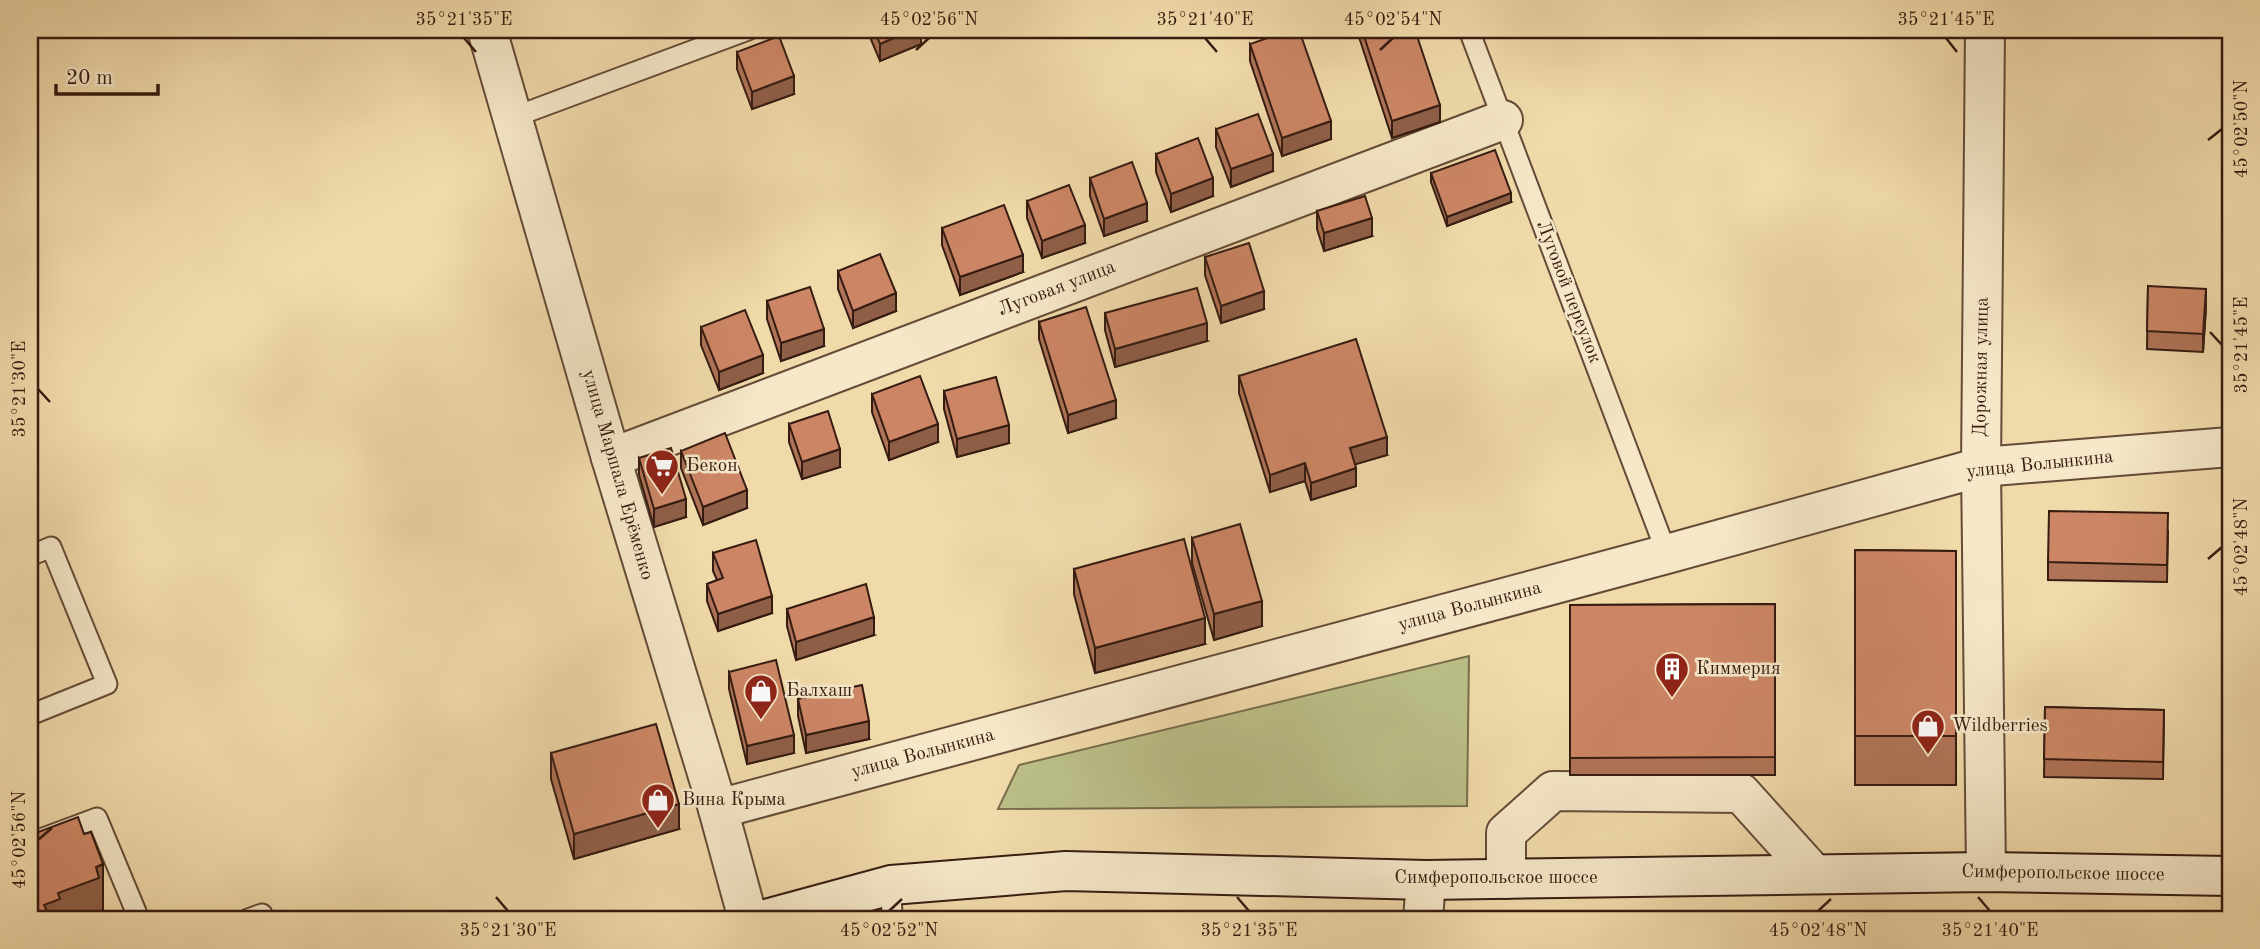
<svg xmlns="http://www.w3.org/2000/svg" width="2260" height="949" font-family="'Old Standard TT',serif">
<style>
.green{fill:#bbbf88;stroke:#786d4c;stroke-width:2}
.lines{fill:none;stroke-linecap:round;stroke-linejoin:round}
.lane-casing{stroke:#644b37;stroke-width:23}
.street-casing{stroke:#644b37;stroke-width:42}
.secondary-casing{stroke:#351b11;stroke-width:42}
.lane{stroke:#f5e7c8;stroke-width:19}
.street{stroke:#f5e7c8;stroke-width:38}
.secondary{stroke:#f5e7c8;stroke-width:38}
.wall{fill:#af7357;stroke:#351b11;stroke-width:2}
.shaded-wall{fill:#8f5e47;stroke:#351b11;stroke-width:2}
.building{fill:#cc8665;stroke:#351b11;stroke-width:2}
.ticks{fill:none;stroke:#351b11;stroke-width:2.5}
.labels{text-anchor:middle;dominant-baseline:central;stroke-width:5;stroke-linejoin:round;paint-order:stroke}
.street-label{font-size:19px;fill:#351b11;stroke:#f5e7c8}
.poi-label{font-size:19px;fill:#351b11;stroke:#f5e7c8;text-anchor:start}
.neatline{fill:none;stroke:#351b11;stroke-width:2.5}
.ticks-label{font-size:18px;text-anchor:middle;fill:#351b11}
</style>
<rect width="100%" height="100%" fill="#f0daaa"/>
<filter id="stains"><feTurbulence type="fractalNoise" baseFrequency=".00286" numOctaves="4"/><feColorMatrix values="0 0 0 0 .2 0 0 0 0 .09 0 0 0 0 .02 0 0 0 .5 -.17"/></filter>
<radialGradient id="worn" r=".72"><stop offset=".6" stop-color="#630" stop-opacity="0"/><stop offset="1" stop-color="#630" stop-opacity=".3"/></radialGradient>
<polygon class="green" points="1469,656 1467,806 998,809 1019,765"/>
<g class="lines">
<g class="lane-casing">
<g id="lane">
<polyline points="1469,30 1667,554"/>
<polyline points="514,117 748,30"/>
<polyline points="30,556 51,547 107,684 30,715"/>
<polyline points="30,843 97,818 139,919"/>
<polyline points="891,885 892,919"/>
<polyline points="248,919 262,914"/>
</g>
</g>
<g class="street-casing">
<g id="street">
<polyline points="487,30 611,458 718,809 748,919"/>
<polyline points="1985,30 1981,467 1986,872"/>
<polyline points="611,458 1503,120"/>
<polyline points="718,809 1667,554 1981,467 2230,447"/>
<polyline points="1506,879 1506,833 1553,791 1741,793 1814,874"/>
<polyline points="1423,919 1426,880"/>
</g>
</g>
<g class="secondary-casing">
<polyline id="secondary" points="766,919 891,885 1066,871 1426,880 1986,872 2230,876"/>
</g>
<use href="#lane" class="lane"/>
<use href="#street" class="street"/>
<use href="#secondary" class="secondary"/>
</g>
<g class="wall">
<polygon points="867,30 921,30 921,44 880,61"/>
<polygon points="1359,30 1415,30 1440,122 1392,138 1359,37"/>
<polygon points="1250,44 1331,139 1282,156 1250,61"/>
<polygon points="737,52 794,94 752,109 737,69"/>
<polygon points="1216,129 1273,171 1231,187 1216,147"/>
<polygon points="1156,154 1213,196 1171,212 1156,172"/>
<polygon points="1431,173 1511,202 1447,226 1431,182"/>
<polygon points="1090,178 1147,221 1104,236 1090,196"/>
<polygon points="1027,201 1085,243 1042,258 1027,218"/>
<polygon points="1317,211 1372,236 1324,251 1317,229"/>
<polygon points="942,228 1023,272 960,295 942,245"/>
<polygon points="1205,257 1264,309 1221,323 1205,275"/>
<polygon points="838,271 896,311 853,328 838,289"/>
<polygon points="2148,286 2206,307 2203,352 2147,349"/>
<polygon points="767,301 824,346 781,361 767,319"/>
<polygon points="1105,313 1207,341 1115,367 1105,330"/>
<polygon points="1039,322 1116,418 1068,433 1039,339"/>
<polygon points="701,327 763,373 719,390 701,345"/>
<polygon points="1239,376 1387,455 1355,464 1356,486 1311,500 1305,481 1270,492 1239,393"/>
<polygon points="944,391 1009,443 957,457 944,409"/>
<polygon points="872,394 938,442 889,460 872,412"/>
<polygon points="789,424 840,467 802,479 789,442"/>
<polygon points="681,451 747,508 703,525 681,468"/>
<polygon points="639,458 686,517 654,527 639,475"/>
<polygon points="2168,531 2167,582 2048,580 2048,562"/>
<polygon points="1192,538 1262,626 1214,640 1192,563"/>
<polygon points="1855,550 1956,551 1956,785 1855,785"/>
<polygon points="713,553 772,613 718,631 707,601 707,584 717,580 713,571"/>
<polygon points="1074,569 1205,644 1095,673 1074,594"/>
<polygon points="1775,604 1775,775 1570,775 1570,605"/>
<polygon points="787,609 874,635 796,660 787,626"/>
<polygon points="729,672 794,753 747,764 729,689"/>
<polygon points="798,699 869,739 806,753 798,716"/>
<polygon points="2045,707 2164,710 2163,779 2044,777"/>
<polygon points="551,753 679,829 574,859 551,779"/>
</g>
<g class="shaded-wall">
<polygon points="912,30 921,30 921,44 880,61 880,44"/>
<polygon points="948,30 962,30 948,35"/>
<polygon points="794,76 794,94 752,109 752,92"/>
<polygon points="1440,105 1440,122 1392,138 1392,121"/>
<polygon points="1331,121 1331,139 1282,156 1282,138"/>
<polygon points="1273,154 1273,171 1231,187 1231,169"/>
<polygon points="1213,178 1213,196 1171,212 1171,194"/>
<polygon points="1511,193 1511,202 1447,226 1447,217"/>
<polygon points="1147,203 1147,221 1104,236 1104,219"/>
<polygon points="1372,218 1372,236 1324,251 1324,233"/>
<polygon points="1085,225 1085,243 1042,258 1042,241"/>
<polygon points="1023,255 1023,272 960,295 960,277"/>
<polygon points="2206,289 2206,307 2203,352 2203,334"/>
<polygon points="1264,291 1264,309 1221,323 1221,306"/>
<polygon points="896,293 896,311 853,328 853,311"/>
<polygon points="1207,323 1207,341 1115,367 1115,349"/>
<polygon points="824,329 824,346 781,361 781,343"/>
<polygon points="763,355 763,373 719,390 719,372"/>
<polygon points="1116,400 1116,418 1068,433 1068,415"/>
<polygon points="938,424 938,442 889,460 889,442"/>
<polygon points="1009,425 1009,443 957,457 957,439"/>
<polygon points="1387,437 1387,455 1350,466 1350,448"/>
<polygon points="840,449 840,467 802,479 802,462"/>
<polygon points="1305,463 1305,481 1270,492 1270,475"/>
<polygon points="1356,468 1356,486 1311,500 1311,483"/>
<polygon points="747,490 747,508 703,525 703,507"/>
<polygon points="686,499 686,517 654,527 654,509"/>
<polygon points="772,596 772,613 718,631 718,614"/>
<polygon points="1262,601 1262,626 1214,640 1214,614"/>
<polygon points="874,617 874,635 796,660 796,642"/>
<polygon points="1205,618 1205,644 1095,673 1095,648"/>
<polygon points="869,721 869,739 806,753 806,735"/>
<polygon points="794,735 794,753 747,764 747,746"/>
<polygon points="679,804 679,829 574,859 574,834"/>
<polygon points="103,864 103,913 99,914 99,919 30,919 30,916 58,893 96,867"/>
</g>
<g class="building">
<polygon points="874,30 912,30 880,44"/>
<polygon points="1291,30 1299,30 1331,121 1282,138 1250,44"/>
<polygon points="1362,30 1415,30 1440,105 1392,121"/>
<polygon points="779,36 794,76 752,92 737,52"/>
<polygon points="1258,114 1273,154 1231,169 1216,129"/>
<polygon points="1198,138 1213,178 1171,194 1156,154"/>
<polygon points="1495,150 1511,193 1447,217 1431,173"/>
<polygon points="1132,162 1147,203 1104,219 1090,178"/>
<polygon points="1069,185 1085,225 1042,241 1027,201"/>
<polygon points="1365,196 1372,218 1324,233 1317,211"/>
<polygon points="1004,205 1023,255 960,277 942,228"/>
<polygon points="1249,243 1264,291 1221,306 1205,257"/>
<polygon points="880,254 896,293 853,311 838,271"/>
<polygon points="2148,286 2206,289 2203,334 2147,331"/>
<polygon points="810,287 824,329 781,343 767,301"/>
<polygon points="1197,288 1207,323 1115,349 1105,313"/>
<polygon points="1086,307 1116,400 1068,415 1039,322"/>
<polygon points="745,310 763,355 719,372 701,327"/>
<polygon points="1356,339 1387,437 1350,448 1356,468 1311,483 1305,463 1270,475 1239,376"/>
<polygon points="920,376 938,424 889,442 872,394"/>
<polygon points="996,377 1009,425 957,439 944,391"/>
<polygon points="828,411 840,449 802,462 789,424"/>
<polygon points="725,433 747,490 703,507 681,451"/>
<polygon points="671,448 686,499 654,509 639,458"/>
<polygon points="2049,511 2168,513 2167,565 2048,562"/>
<polygon points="1240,524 1262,601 1214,614 1192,538"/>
<polygon points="1184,539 1205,618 1095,648 1074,569"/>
<polygon points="756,540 772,596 718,614 707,584 723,578 713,553"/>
<polygon points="1855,550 1956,551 1956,736 1855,736"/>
<polygon points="866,584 874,617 796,642 787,609"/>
<polygon points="1775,604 1775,757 1570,758 1570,605"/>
<polygon points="776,660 794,735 747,746 729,672"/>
<polygon points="862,685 869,721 806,735 798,699"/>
<polygon points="2045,707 2164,710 2163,762 2044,759"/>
<polygon points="656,724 679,804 574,834 551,753"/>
<polygon points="78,817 84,834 91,832 103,864 96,867 99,878 58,893 60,899 44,905 47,911 30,916 30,827 34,825 36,833"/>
</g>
<path class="ticks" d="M464,38L476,52M1205,38L1217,52M1946,38L1957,52M916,50L929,38M1380,50L1393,38M2208,140L2222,129M2210,332L2222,345M38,389L50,402M2208,559L2222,547M38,840L52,828M496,897L508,911M1237,897L1249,911M1978,897L1990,911M889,911L902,899M1818,911L1831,899"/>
<defs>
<g id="supermarket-pin" transform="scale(1.75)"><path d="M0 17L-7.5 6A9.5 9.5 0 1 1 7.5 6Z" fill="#8f2418" stroke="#f5e7c8"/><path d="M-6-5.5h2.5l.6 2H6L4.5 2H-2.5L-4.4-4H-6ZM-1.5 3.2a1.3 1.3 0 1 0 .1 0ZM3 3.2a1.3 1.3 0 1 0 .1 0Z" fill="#fff"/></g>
<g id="building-pin" transform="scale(1.75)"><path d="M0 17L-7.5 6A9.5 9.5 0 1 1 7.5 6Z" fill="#8f2418" stroke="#f5e7c8"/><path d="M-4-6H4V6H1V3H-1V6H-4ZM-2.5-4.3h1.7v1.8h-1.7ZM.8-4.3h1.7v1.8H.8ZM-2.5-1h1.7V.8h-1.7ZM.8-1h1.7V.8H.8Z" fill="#fff"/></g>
<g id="shop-pin" transform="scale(1.75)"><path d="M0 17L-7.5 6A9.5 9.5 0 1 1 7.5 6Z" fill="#8f2418" stroke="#f5e7c8"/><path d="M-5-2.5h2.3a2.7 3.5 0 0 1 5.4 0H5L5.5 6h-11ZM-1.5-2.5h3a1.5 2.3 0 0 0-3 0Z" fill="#fff"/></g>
</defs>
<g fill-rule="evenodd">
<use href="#supermarket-pin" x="662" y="466"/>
<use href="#building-pin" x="1672" y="669"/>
<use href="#shop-pin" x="761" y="691"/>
<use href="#shop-pin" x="1928" y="726"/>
<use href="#shop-pin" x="658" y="800"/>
</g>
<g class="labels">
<g class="street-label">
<text transform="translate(1057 289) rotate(-21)">Луговая улица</text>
<text transform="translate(1568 292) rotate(69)">Луговой переулок</text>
<text transform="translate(1982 367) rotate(-89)">Дорожная улица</text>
<text transform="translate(2040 465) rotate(-6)">улица Волынкина</text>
<text transform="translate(617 475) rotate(74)">улица Маршала Ерёменко</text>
<text transform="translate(1470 607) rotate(-15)">улица Волынкина</text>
<text transform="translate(923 754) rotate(-15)">улица Волынкина</text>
<text transform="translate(2063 874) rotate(1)">Симферопольское шоссе</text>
<text x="1496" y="878">Симферопольское шоссе</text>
</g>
<g class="poi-label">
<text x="686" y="466">Бекон</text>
<text x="1696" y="669">Киммерия</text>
<text x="786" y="691">Балхаш</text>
<text x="1952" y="726">Wildberries</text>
<text x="682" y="800">Вина Крыма</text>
</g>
</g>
<rect width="2260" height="949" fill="none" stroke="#f0daaa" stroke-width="77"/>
<path d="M56 84v10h102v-10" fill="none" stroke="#351b11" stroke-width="3.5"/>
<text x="66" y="84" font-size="21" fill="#351b11" stroke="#f5e7c8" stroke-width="5" paint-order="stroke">20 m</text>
<rect x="38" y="38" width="2184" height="873" class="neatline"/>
<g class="ticks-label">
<text x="464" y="25">35°21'35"E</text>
<text x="929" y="25">45°02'56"N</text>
<text x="1205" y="25">35°21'40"E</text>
<text x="1393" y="25">45°02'54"N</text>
<text x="1946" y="25">35°21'45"E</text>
<text transform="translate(2241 129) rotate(-90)" y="6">45°02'50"N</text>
<text transform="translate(2241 345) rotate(-90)" y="6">35°21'45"E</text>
<text transform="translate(19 389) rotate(-90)" y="6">35°21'30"E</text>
<text transform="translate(2241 547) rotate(-90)" y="6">45°02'48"N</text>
<text transform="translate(19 840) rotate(-90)" y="6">45°02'56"N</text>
<text x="508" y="936">35°21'30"E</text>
<text x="889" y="936">45°02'52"N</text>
<text x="1249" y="936">35°21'35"E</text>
<text x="1818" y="936">45°02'48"N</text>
<text x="1990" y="936">35°21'40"E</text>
</g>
<rect width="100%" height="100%" filter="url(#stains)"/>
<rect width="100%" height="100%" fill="url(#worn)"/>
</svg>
